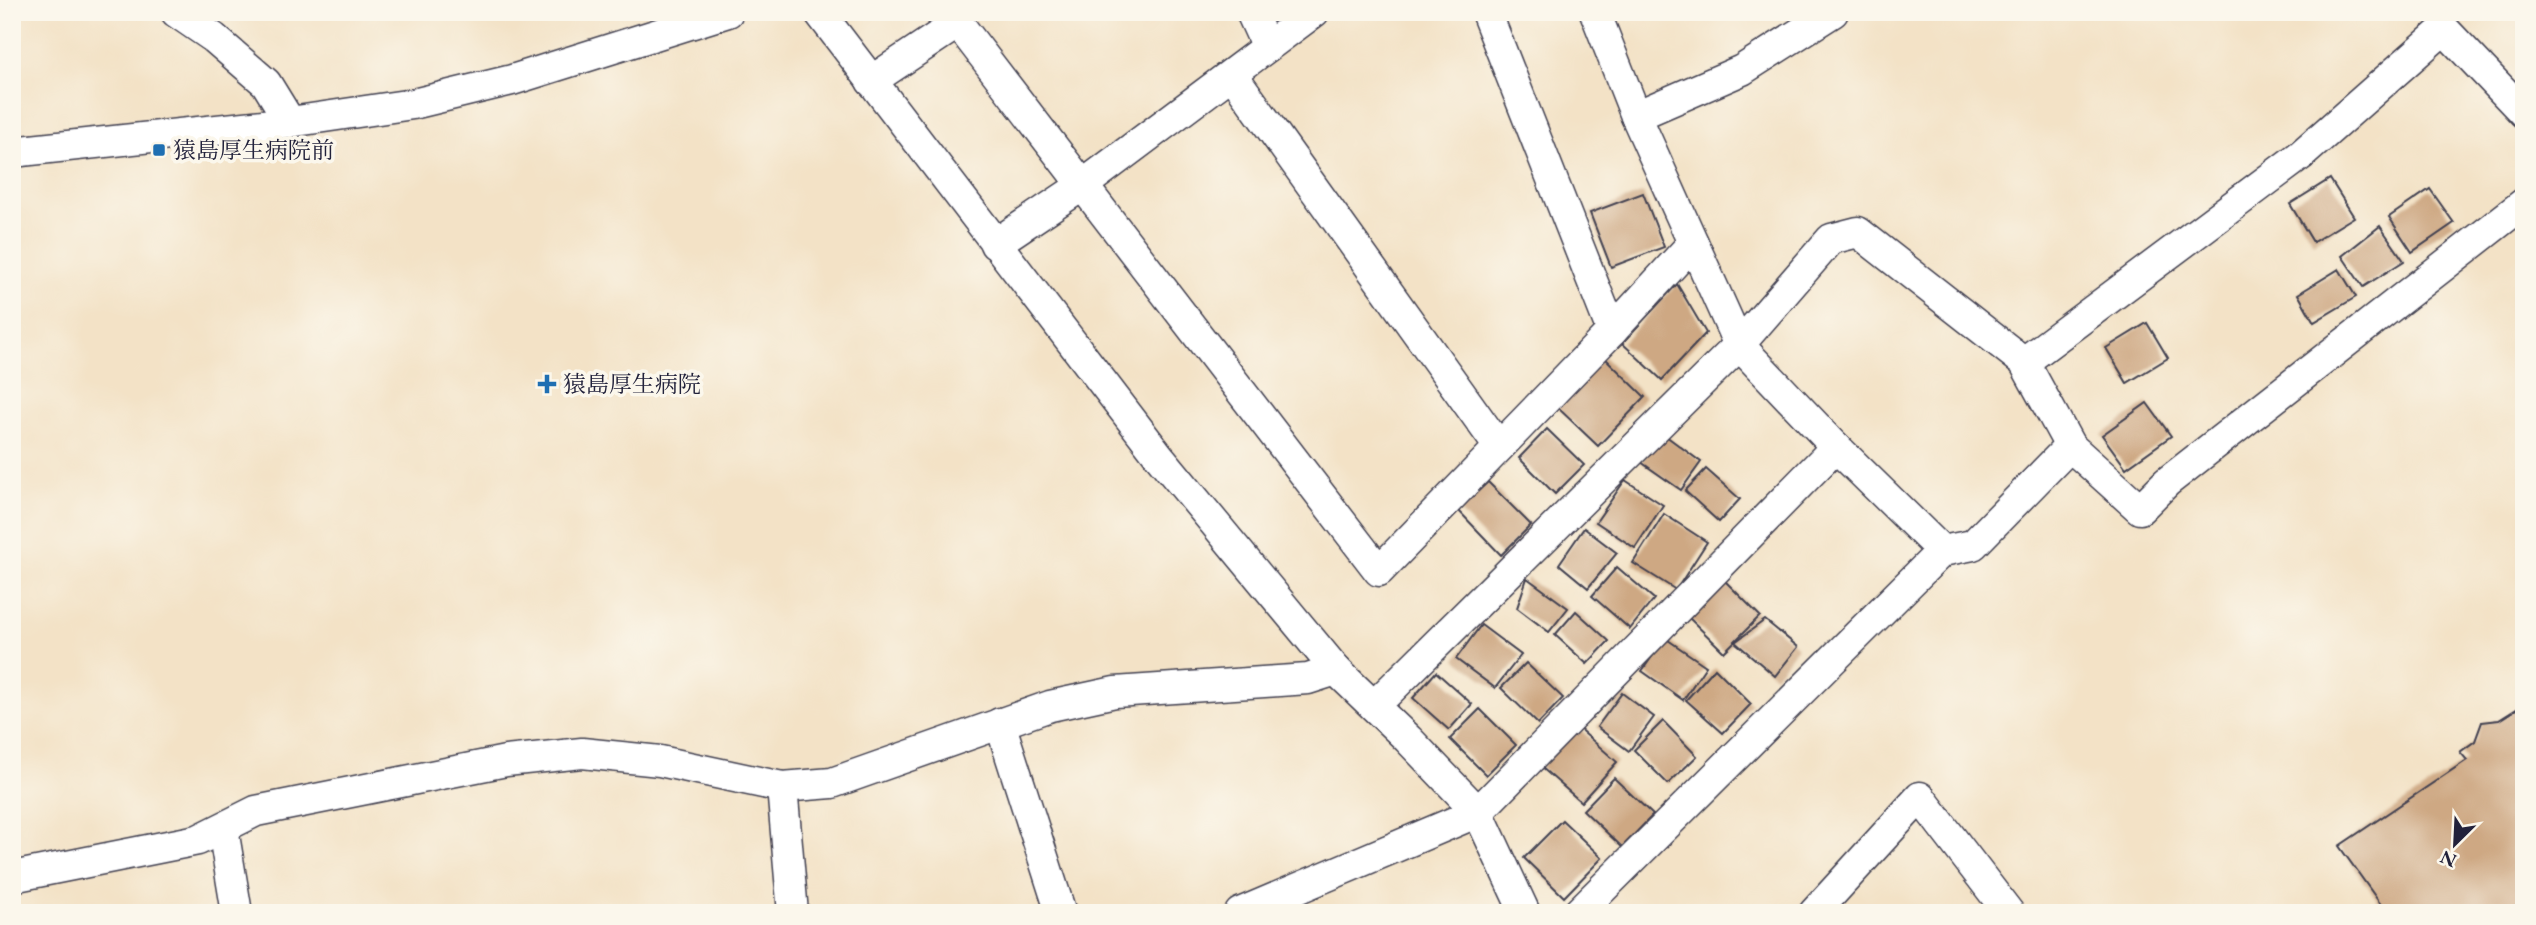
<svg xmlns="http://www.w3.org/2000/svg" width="2536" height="925" font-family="'EB Garamond','Noto Serif JP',serif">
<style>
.building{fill:#cea883}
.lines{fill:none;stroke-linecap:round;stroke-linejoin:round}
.street-casing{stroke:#413f50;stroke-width:33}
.street{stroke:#fff;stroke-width:30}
.poi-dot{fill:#1f6fb2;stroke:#fbf7ec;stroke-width:2.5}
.labels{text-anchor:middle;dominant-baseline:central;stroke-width:7;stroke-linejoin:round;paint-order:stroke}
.poi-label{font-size:23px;fill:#22223b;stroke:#fbf7ec;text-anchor:start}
</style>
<rect width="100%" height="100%" fill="#fbf7ec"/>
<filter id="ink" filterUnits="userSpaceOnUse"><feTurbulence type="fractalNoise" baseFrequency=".0143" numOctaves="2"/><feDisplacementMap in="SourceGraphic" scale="14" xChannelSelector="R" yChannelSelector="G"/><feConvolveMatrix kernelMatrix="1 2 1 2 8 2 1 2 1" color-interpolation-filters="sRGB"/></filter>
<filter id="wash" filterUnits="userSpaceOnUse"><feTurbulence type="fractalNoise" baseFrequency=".00686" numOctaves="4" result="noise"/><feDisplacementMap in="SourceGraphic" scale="28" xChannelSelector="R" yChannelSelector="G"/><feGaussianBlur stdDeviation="1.57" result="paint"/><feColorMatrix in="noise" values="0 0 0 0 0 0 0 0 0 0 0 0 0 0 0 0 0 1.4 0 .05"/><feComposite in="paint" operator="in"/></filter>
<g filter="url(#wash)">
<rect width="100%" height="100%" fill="#f3e2c6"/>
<g id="blocks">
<g class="building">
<polygon points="2330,179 2354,217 2313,242 2290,204"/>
<polygon points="2430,189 2454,223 2412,252 2389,217"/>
<polygon points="1643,193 1664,247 1611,267 1590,213"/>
<polygon points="2380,226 2404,261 2363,287 2342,256"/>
<polygon points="2339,269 2356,297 2314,322 2298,294"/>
<polygon points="1677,284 1706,333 1662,380 1622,343"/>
<polygon points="2147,323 2168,358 2127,383 2106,348"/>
<polygon points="1604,357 1645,397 1598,446 1557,407"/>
<polygon points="2147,403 2171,436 2126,468 2102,435"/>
<polygon points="1547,429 1584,465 1555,494 1519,458"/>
<polygon points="1662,433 1701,462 1681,490 1641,462"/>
<polygon points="1706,469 1740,499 1719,522 1685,491"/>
<polygon points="1625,480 1663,505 1635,548 1596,522"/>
<polygon points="1488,482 1531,525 1501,555 1458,510"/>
<polygon points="1664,514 1707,542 1676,590 1633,563"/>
<polygon points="1584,528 1617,553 1588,588 1559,564"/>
<polygon points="1617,567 1654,599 1630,629 1592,596"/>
<polygon points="1721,577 1760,616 1724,652 1685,614"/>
<polygon points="1527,578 1568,608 1549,632 1517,608"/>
<polygon points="1576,611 1609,641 1587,664 1555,635"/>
<polygon points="1765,620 1798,647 1775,676 1735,642"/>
<polygon points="1481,625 1521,655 1495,688 1456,659"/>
<polygon points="1665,638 1706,666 1683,700 1642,671"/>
<polygon points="1526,663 1563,698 1538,724 1501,688"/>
<polygon points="1715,668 1751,704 1723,733 1686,700"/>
<polygon points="1436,672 1472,704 1449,730 1413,698"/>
<polygon points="1622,693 1654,717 1629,751 1597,727"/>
<polygon points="2518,708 2524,717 2524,913 2387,913 2339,846 2467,760 2460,752 2475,741 2482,722 2499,720"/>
<polygon points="1480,709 1516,745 1486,775 1450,739"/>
<polygon points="1663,721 1697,756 1668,784 1634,750"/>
<polygon points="1576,726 1617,762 1581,802 1541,767"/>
<polygon points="1614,778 1653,815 1622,847 1583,810"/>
<polygon points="1562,820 1602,858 1564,897 1524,858"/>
</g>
</g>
</g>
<g filter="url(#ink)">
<use href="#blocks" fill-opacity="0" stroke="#413f50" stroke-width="2"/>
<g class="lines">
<g class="street-casing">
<g id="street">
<polyline points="176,12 214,38 266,83 290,122"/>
<polyline points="819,12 1159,456 1336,670 1408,739 1478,812 1525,913"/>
<polyline points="1251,12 1267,47"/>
<polyline points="1595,12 1636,116 1739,345 1836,447 1942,551"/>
<polyline points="1232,74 1499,447"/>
<polyline points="871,81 958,23 1379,571 1612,331 1486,12"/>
<polyline points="1636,116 1742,70 1833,12"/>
<polyline points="12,152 290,122 413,104 512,80 728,12"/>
<polyline points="995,244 1083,185 1314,12"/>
<polyline points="1612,331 1693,243"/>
<polyline points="2024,362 2301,155 2444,29 2524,113"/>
<polyline points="1374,706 1739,345 1831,239 1858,232 2024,362 2070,446 2140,509 2167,482 2524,203"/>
<polyline points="1000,723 1061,913"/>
<polyline points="782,787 793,913"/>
<polyline points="223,829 237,913"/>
<polyline points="12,877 198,840 256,811 506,761 582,753 660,761 782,787 832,783 1050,706 1115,692 1308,679 1336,670"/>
<polyline points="1240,913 1478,812 1836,447"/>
<polyline points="1578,913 1942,551 1973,545 2070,446"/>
<polyline points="1814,913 1920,797 2009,913"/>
</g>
</g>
<use href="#street" class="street"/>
</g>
</g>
<g class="poi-dot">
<rect x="152" y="143" width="14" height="14" rx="3.5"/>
<path d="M543.5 373.5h7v7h7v7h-7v7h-7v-7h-7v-7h7z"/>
</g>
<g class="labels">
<g class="poi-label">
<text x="173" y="150">猿島厚生病院前</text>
<text x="563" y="384">猿島厚生病院</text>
</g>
</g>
<rect width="2536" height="925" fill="none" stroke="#fbf7ec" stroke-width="42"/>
<g transform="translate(2455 844) rotate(204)" stroke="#fbf7ec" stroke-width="5" paint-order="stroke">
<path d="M0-5L12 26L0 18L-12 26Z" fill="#22223b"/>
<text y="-10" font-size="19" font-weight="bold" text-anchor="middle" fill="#22223b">N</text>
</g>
</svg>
